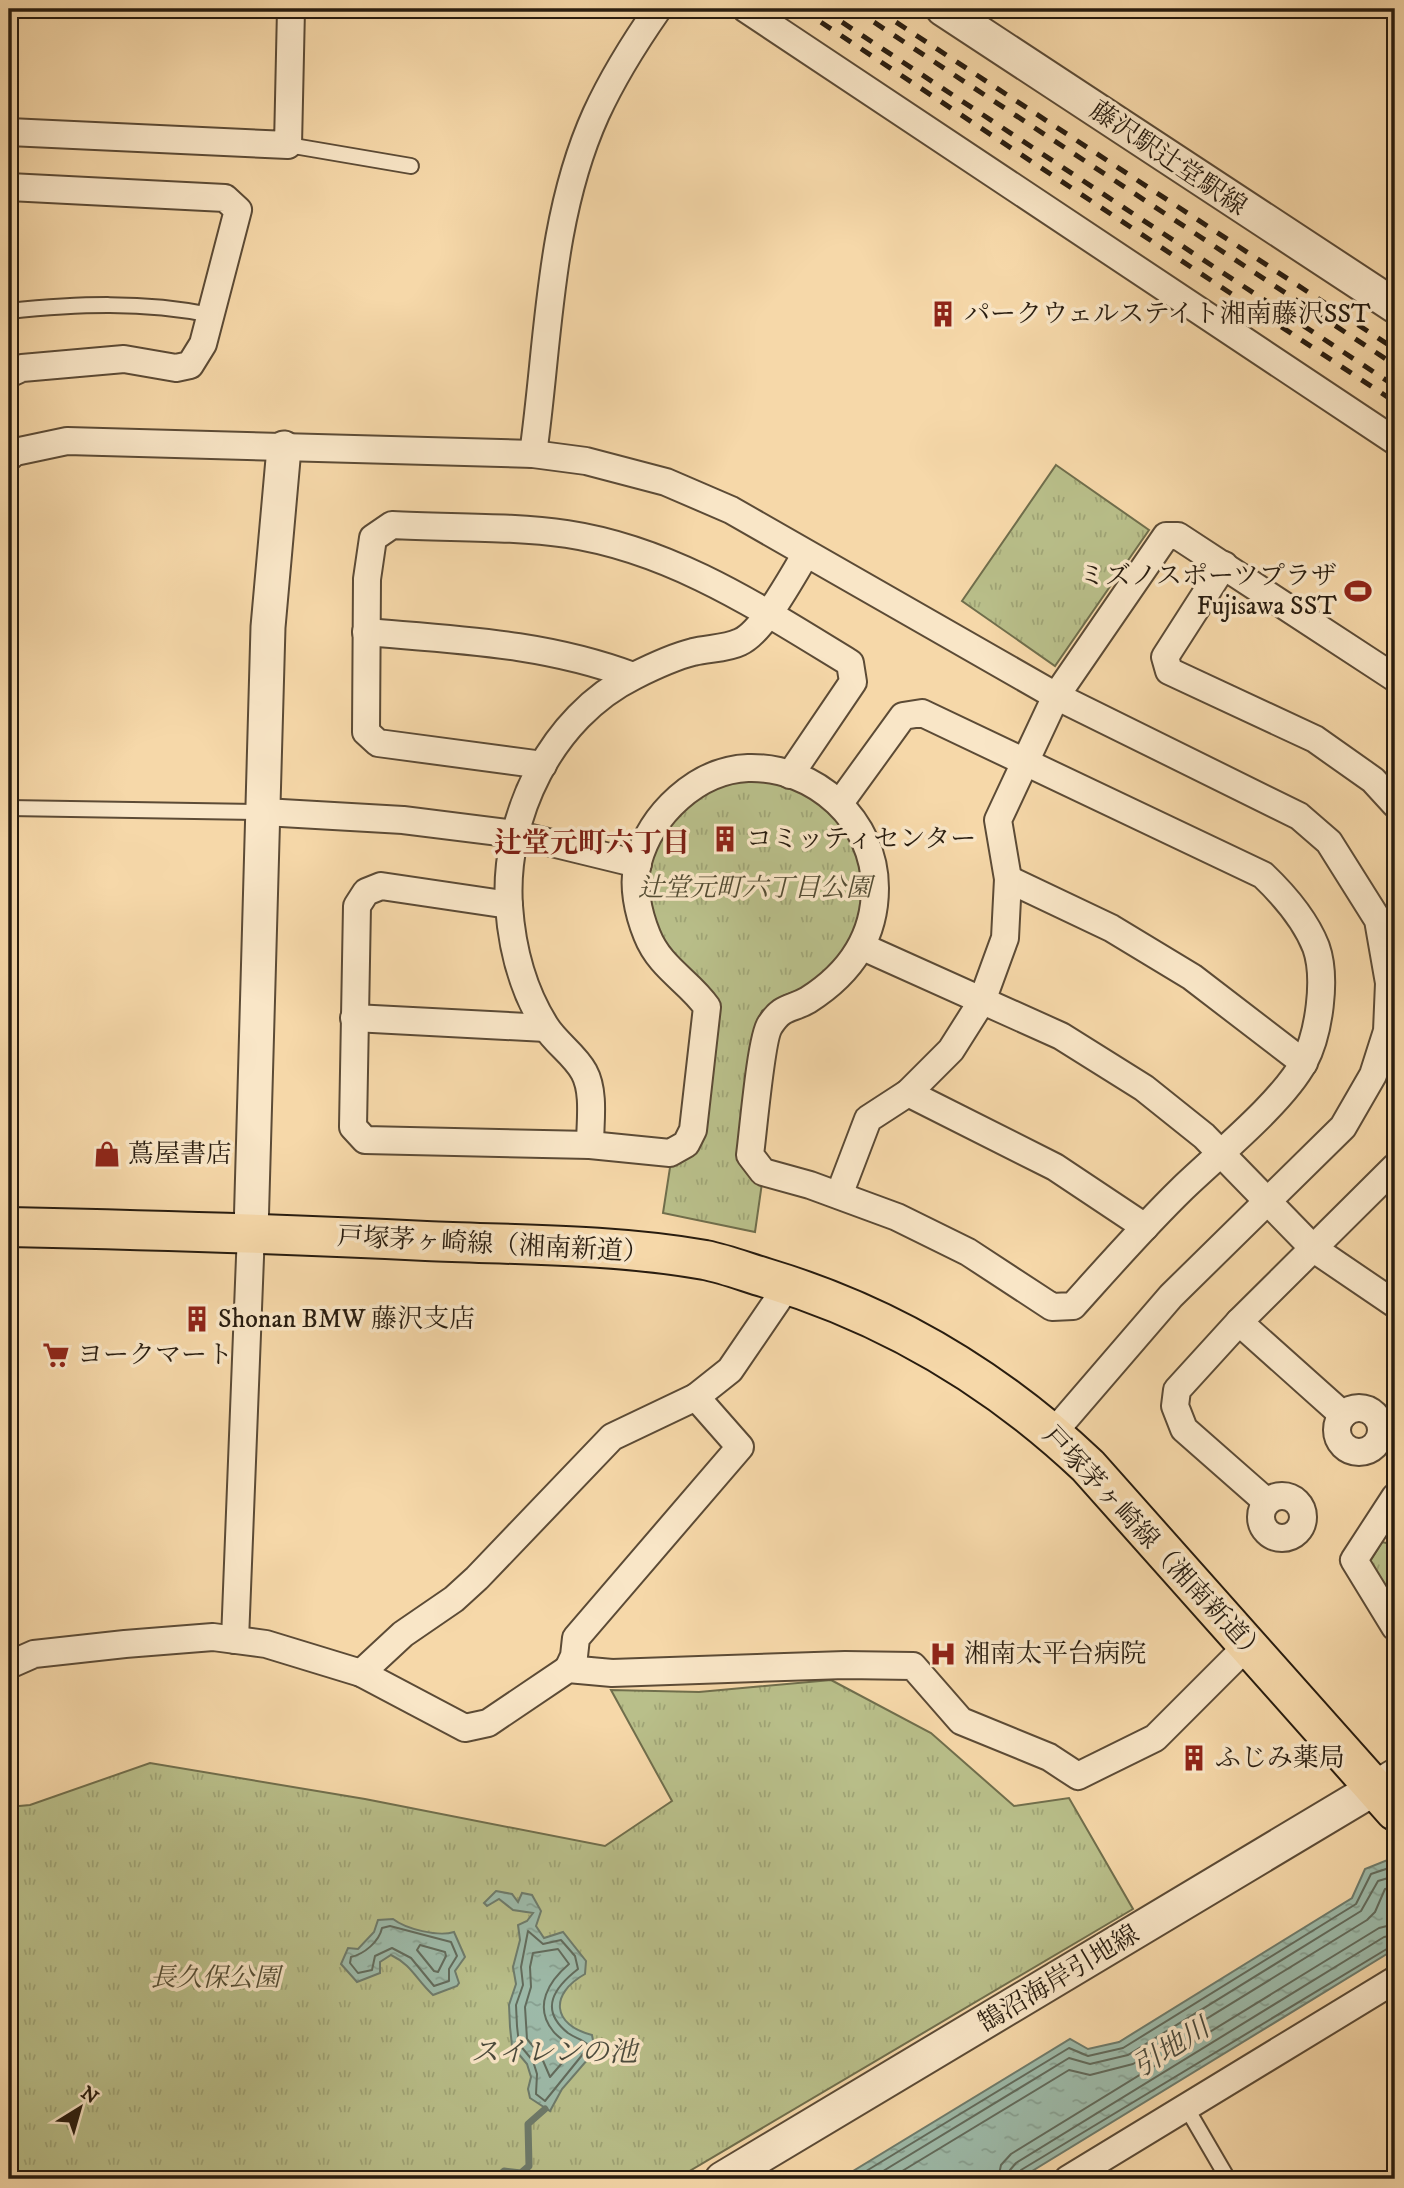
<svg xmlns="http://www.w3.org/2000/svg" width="1404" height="2188" font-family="'IM FELL DW Pica','Noto Serif JP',serif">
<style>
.park{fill:url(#park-tufts);stroke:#706e4c;stroke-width:2}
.water{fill:url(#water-ripples);stroke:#6e7b6b;stroke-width:2}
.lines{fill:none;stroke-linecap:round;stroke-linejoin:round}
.shore{stroke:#626b5c;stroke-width:2}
.stream{stroke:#6e7b6b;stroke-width:7}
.service-casing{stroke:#5c4b36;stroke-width:18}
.minor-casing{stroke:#5c4b36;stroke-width:30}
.tertiary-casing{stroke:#5c4b36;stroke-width:37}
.primary-casing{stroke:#281c0f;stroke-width:42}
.service{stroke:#f9e6c7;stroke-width:14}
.minor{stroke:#f9e6c7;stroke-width:26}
.tertiary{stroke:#f9e6c7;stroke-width:33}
.primary{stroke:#f6d8a9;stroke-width:38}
.rail{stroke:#281c0f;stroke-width:5;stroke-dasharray:12 12;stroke-linecap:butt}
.labels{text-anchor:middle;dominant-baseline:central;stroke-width:7;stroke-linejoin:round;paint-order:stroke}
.street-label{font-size:26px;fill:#281c0f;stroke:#f9e6c7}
.poi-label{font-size:26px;fill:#281c0f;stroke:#f9e6c7;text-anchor:start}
.park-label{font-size:26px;font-style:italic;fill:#544d34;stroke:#f9e6c7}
.neighbourhood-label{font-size:28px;font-weight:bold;fill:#7a1f14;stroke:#f9e6c7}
.water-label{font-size:28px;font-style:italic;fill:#4b4b3d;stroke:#f9e6c7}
</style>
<defs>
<pattern id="park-tufts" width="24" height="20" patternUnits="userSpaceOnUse" patternTransform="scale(1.75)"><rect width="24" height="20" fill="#b9bf8a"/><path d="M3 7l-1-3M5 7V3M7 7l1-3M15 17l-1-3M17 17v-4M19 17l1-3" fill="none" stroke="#9fa476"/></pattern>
<pattern id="water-ripples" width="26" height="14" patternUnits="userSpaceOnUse" patternTransform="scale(1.75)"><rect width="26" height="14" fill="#9dbaa9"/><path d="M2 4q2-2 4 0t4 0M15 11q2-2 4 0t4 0" fill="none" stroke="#879f90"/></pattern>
</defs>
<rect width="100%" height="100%" fill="#f6d8a9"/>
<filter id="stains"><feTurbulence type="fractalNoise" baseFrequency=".00286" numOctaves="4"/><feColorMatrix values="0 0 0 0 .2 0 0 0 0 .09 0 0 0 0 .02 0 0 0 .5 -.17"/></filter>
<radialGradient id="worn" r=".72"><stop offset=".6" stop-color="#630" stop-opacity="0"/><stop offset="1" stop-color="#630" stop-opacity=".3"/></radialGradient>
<g class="park">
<polygon points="1056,465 1149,530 1055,666 962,601"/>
<polygon points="776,780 826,802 860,854 864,893 857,930 835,965 804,988 783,996 762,1011 757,1023 738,1151 741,1165 762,1183 755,1232 663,1213 671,1161 692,1155 702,1142 718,1029 715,1013 659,943 644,873 677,808 723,781"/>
<polygon points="1382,1542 1395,1545 1395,1588 1389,1592 1369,1563"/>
<polygon points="831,1680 931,1733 1014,1806 1069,1798 1133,1909 676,2179 9,2179 9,1807 30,1805 150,1763 365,1799 605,1846 672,1801 611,1690 699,1692"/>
</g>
<g class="water">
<polygon points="1395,1857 1395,1949 1019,2179 840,2179 1070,2039 1088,2049 1119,2042 1352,1898 1365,1869"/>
<path d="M496,1891L512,1894L518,1902L522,1893L532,1895L541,1911L536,1926L544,1938L563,1932L586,1961L585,1974C549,1994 552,2025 592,2035L595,2051L562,2089L550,2111L530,2098L528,2089L531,2077L527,2064L512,2046L510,2027L509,2005L516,1984L513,1967L520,1940L518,1925L527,1921L533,1913L513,1910L499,1899L487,1906L484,1903Z"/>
<path d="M393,1919C406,1929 438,1937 454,1932L465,1957L455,1971L459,1983L457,1986L433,1995C417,1981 412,1965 391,1955L380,1962V1973L357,1982L341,1964L348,1948L358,1949L374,1932L378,1920Z"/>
</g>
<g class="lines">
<g class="shore">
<path d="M390,1926L451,1942L457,1956L449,1969V1981L434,1986L411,1958L392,1948L375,1956L372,1970L358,1973L350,1963L351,1957C364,1954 379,1942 382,1928Z"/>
<path d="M528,1931L543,1944L561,1940L575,1956L578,1969C555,1987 538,2009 568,2033C575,2038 582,2039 587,2044V2049L545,2101L536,2094L537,2074L533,2061L519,2044L517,2026L516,2005L523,1985L521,1967Z"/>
<polygon points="420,1945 445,1952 446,1956 438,1972 434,1971 417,1950"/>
<path d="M558,1949L569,1964C549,1981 533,2006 553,2031C559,2039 569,2043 574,2049L550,2077L541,2056L527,2039L525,2007L531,1987L530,1967L533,1953Z"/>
<polyline points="853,2179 1069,2048 1088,2056 1123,2048 1356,1904 1371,1874 1395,1866"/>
<polyline points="870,2179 1069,2058 1090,2064 1128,2055 1361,1911 1378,1881 1395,1876"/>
<polyline points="889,2179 1069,2070 1090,2075 1133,2064 1367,1920 1375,1912 1385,1889 1395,1887"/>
<polyline points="998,2179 1001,2165 1011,2154 1379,1928 1395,1924"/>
<polyline points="1008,2179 1010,2170 1016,2163 1384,1937 1395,1935"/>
<polyline points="1017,2179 1021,2170 1395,1944"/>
</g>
<polyline class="stream" points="495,2179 504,2171 521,2173 529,2166 528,2124 545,2109"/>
<g class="service-casing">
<g id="service">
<polyline points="288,145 411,166"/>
<path d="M9,311C77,304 143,301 211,315"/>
<polyline points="9,808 263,812"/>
<polyline points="1186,2107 1228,2179"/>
</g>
</g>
<g class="minor-casing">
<g id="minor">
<polyline points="746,9 1395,441"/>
<polyline points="9,132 288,145 291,9"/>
<polyline points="9,187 225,198 238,210 203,344 190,365 176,368 124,359 22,368 9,374"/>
<path d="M533,454C549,342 548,220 596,114C613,77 635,42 658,9"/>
<polyline points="9,457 15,452 67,441 533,454 586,461 666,482 731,510 1056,696 1299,816 1329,842 1378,920 1389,983 1387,1031 1373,1075 1343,1127 1171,1296 1053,1433"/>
<polyline points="1224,565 1165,657 1169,671 1315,739 1373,780 1395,804"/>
<path d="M366,632C459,640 545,643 633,676"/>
<path d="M543,765L378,743L366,732L367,579L373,538L392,525C448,528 513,526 567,534C673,550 761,609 850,663L853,682L790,775"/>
<polyline points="264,812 403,820 515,834 638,864"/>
<polyline points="1008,879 1111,928 1192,977 1304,1063"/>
<path d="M509,905L381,886L366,892L357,906L353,1127L365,1140L590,1145L670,1153L686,1144L693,1130L707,1007C689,981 660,968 647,935C638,913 632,885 638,862C651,814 697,770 748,768C816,766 875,821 875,888C875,938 849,974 808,1000C791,1010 783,1005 770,1025C761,1038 753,1133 750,1155L763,1172L810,1185L897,1217L968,1252L1052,1307L1073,1306C1108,1267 1144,1226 1182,1189C1216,1156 1283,1102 1304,1062C1319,1034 1327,978 1316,947C1305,919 1284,895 1263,875L922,713L903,716L840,803"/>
<polyline points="863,947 1061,1036 1144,1088 1204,1136 1314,1249 1395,1304"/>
<polyline points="354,1018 546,1028"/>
<polyline points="908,1093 1055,1167 1145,1227"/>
<path d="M590,1145C590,1123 595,1092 584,1072C575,1055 556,1043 546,1027C523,991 512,949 509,906C503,817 551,717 634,676C652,667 673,657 693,652C707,648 726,649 740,642C763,632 792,576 806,554"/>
<polyline points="839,1195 868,1119 908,1093 951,1050 982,1001 1005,938 1008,879 998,820 1056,696 1166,536 1178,536 1395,678"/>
<polyline points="1239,1322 1343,1415"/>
<circle cx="1359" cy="1430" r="22"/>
<circle cx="1282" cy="1517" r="21"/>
<polyline points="1395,1497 1354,1560 1395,1627"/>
<polyline points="1267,1502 1184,1429 1175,1406 1177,1390 1239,1322 1395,1167"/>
<polyline points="235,1640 251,1232"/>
<polyline points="9,1665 34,1654 125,1644 213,1637 266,1644 361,1673 465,1728 488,1723 568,1669 612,1673 845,1665 913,1666 961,1721 1049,1757 1078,1776 1155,1738 1248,1645"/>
<polyline points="568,1669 574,1656 576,1638 740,1447 696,1397"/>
<polyline points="361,1673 403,1634 454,1599 477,1578 612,1437 696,1397 730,1370 788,1285"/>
<polyline points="1068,2179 1395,1980"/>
</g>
</g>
<g class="tertiary-casing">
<g id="tertiary">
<polyline points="943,9 1395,306"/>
<polyline points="251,1232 268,627 284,448"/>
<polyline points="722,2179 1395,1776"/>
</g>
</g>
<g class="primary-casing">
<path id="primary" d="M9,1227C148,1230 287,1234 426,1241C519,1245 613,1244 705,1260C725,1264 746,1272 766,1278C889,1315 995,1378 1088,1466L1395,1811"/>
</g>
<use href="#service" class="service"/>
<use href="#minor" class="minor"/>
<use href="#tertiary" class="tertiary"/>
<use href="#primary" class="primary"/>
<g class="rail">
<polyline points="801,9 1395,402"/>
<polyline points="822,9 1395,386"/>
<polyline points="854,9 1395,365"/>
<polyline points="876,9 1395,349"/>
</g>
</g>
<defs>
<g id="building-bare" transform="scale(2.1)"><path d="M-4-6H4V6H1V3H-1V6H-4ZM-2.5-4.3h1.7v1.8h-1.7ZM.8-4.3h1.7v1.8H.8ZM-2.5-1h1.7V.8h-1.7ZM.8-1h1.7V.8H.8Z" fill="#8f2418" stroke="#f9e6c7" stroke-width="2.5" paint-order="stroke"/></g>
<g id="stadium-bare" transform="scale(2.1)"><path d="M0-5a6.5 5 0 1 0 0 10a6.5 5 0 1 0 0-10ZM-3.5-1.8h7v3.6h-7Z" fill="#8f2418" stroke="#f9e6c7" stroke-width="2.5" paint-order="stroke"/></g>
<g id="shop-bare" transform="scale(2.1)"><path d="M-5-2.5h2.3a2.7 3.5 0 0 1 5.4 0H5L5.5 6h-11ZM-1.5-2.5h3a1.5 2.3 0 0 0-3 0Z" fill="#8f2418" stroke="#f9e6c7" stroke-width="2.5" paint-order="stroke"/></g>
<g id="supermarket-bare" transform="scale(2.1)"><path d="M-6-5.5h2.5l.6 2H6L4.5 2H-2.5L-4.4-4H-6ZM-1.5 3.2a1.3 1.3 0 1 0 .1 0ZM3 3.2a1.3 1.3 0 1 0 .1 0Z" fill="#8f2418" stroke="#f9e6c7" stroke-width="2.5" paint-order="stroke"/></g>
<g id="hospital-bare" transform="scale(2.1)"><path d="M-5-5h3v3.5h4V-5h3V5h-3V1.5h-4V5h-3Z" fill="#8f2418" stroke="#f9e6c7" stroke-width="2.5" paint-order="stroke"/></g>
</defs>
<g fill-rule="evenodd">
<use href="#building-bare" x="943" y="314"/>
<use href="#stadium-bare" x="1358" y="591"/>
<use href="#building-bare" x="725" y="839"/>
<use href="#shop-bare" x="107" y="1154"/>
<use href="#building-bare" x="197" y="1319"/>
<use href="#supermarket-bare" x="56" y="1355"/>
<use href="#hospital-bare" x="943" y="1654"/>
<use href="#building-bare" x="1194" y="1758"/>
</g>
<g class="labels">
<g class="street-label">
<text transform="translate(1168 159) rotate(34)">藤沢駅辻堂駅線</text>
<text transform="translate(493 1245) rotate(3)">戸塚茅ヶ崎線（湘南新道）</text>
<text transform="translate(1154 1545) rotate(47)">戸塚茅ヶ崎線（湘南新道）</text>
<text transform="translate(1059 1979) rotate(-31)">鵠沼海岸引地線</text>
</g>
<g class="poi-label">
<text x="964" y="314">パークウェルステイト湘南藤沢SST</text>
<text x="1337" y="576" text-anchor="end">ミズノスポーツプラザ<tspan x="1337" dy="30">Fujisawa SST</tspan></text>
<text x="746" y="839">コミッティセンター</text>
<text x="128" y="1154">蔦屋書店</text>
<text x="218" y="1319">Shonan BMW 藤沢支店</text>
<text x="77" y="1355">ヨークマート</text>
<text x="964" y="1654">湘南太平台病院</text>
<text x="1215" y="1758">ふじみ薬局</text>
</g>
<g class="park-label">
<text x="755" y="888">辻堂元町六丁目公園</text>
<text x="215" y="1978">長久保公園</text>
</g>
<g class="neighbourhood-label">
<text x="592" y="843">辻堂元町六丁目</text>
</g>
<g class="water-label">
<text transform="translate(1171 2048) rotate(-32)">引地川</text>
<text x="554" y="2052">スイレンの池</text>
</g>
</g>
<rect width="1404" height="2188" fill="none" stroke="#f6d8a9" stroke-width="35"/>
<rect x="10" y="10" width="1383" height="2167" fill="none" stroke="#281c0f" stroke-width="3.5"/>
<rect x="18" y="18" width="1369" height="2153" fill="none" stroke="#281c0f" stroke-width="2"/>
<g transform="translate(80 2108) rotate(37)" stroke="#f9e6c7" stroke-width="5" paint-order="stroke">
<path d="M0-5L12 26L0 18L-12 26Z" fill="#281c0f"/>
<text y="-10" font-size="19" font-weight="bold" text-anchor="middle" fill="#281c0f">N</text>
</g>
<rect width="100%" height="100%" filter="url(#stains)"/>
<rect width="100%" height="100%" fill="url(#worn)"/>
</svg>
